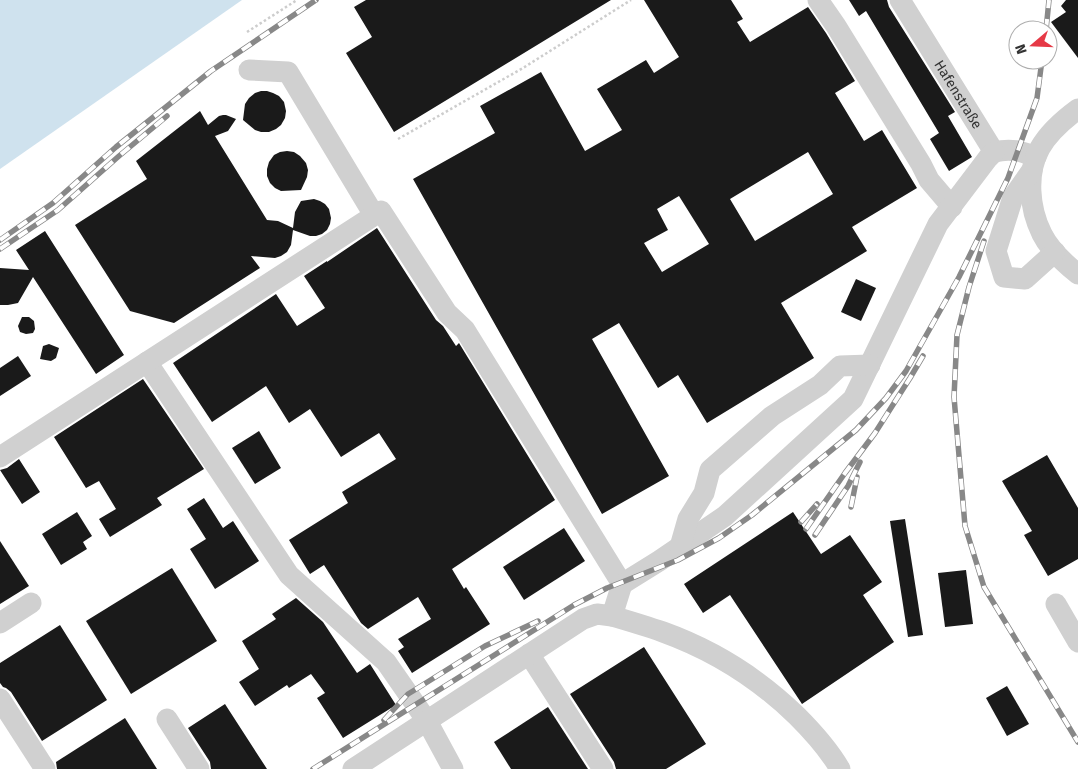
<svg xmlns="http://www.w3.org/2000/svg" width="1078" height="769" font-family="'Fira Sans',sans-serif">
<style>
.water{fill:#cfe2ee}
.building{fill:#1a1a1a;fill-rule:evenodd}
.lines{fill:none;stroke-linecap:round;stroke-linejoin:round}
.path{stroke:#cdcdcd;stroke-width:2.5;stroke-dasharray:2.5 2.5;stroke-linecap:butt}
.minor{stroke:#d0d0d0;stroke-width:21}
.rail-casing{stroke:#888;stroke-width:5.5}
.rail{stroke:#fff;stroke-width:4;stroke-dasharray:11;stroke-linecap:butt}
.labels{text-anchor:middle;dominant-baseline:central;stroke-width:5;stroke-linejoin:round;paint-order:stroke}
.street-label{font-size:14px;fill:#333;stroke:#fff}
</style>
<rect width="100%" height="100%" fill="#fff"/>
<polygon class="water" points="0,0 242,0 0,169"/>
<g class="building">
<polygon points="366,0 611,0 394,132 346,53 372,37 354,7"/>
<path d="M644,0H731L743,19L737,22L750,42L808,7L826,33L855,81L835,93L864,141L882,130L917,188L852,227L867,251L781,303L814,358L707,423L678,375L658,388L619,323L592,339L669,476L602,514L413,179L495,133L480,106L541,72L585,151L622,130L597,89L646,60L654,73L679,57ZM808,152L833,194L755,241L730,199ZM679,196L709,244L662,272L644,243L668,230L657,209Z"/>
<polygon points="849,0 887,0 889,7 955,112 948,116 972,157 949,171 930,139 939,133 866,11 859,16"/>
<polygon points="1066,0 1078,0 1078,58 1051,22 1066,12 1061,6"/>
<polygon points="261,91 267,91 273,93 279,96 284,102 286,111 285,118 281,125 276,129 269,132 261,132 255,130 243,120 245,104 249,98 255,93"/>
<polygon points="200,111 208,125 219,116 223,115 226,115 236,119 228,131 215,136 267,220 278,221 293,228 295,212 301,201 314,199 320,201 325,204 329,209 331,218 330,224 327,230 322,234 316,236 310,236 293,230 291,245 287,252 281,256 275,258 251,256 260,268 174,323 130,311 75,225 147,179 136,161"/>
<polygon points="287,151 294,152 300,156 306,163 308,170 307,177 301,190 281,191 275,188 270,183 267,176 267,169 269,162 274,155 280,152"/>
<polygon points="377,228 436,320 443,326 456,346 459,343 555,500 452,569 464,589 466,587 490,624 412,673 398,651 404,647 398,639 431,619 418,597 368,629 361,623 324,565 310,574 289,540 348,503 342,492 396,459 379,433 341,457 310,409 289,423 266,386 212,422 173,363 276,294 297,326 325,308 304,276 327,261 327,262"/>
<polygon points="45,231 124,355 96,374 33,277 18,303 8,305 0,305 0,268 29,270 16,250"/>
<polygon points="856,279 876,288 861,321 841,312"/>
<polygon points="22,317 29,317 34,321 35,329 33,333 26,334 20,332 18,326"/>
<polygon points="49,344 59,348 56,358 51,361 40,359 43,346"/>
<polygon points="18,356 31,376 0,396 0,368"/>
<polygon points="143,379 204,469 157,498 162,505 110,537 99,519 116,509 99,481 86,488 54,437"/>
<polygon points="259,431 281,468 255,484 232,448"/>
<polygon points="1047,455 1078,508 1078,559 1048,576 1024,535 1032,531 1002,481"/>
<polygon points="19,459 40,492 22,504 0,470 7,468"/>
<polygon points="204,498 223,528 233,521 259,561 215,589 190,549 206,539 187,509"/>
<polygon points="77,512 92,536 83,542 87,549 61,565 42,534"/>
<polygon points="793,512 821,554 850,535 882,582 863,595 894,642 802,704 730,595 703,613 684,584"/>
<polygon points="905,519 923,635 908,637 890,521"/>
<polygon points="564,528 585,561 524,600 503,567"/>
<polygon points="0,541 29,586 0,604"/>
<polygon points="172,568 217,641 131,694 86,621"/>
<polygon points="966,570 973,624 945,627 938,573"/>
<polygon points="296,598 323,622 357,673 370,664 396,705 343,738 317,698 325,693 311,674 289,688 287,685 255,706 239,682 259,669 242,641 276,619 272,614"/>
<polygon points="60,625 107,700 42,741 11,692 6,688 3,687 0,683 0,663"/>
<polygon points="644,647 706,744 666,769 616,769 614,762 570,694"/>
<polygon points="1007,686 1029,724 1007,736 986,698"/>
<polygon points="225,704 267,769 211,769 210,762 188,728"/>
<polygon points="548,707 588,769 511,769 494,742"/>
<polygon points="125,718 157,769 57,769 56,762"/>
</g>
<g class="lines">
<g class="path">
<polyline points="247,32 297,0"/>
<polyline points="398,139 523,68 631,0"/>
</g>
<g class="minor">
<polyline points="818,0 836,26 921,164 929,180 952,207"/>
<path id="s1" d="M900,0L994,152C1011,148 1021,151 1036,157"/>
<polyline points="249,70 288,72 374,215"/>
<path d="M1078,109C1063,120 1049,132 1040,148C1026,173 1029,208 1042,234C1050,250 1064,263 1078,274"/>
<polyline points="1032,170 1013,197 996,251 1004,277 1025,279 1055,252"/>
<polyline points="147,362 289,575 386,662 427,721 453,769"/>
<polyline points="0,457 381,211 447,313 465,330 622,584 659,561 725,516 853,399 938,224 988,158 994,152"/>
<polyline points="680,547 688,519 704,493 710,470 772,416 820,385 840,366 870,365"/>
<polyline points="1056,604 1078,642"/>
<path d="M612,616C629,621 646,626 663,632C713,650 759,679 797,716C813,732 829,750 840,769"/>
<polyline points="0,623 31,603"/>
<polyline points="529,654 603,769"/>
<polyline points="0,699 45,769"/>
<polyline points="167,719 199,769"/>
<polyline points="353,769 583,619 597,614 612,616 622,584"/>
</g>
<g class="rail-casing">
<g id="rail">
<polyline points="1046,30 1049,0"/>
<polyline points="0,240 53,203 116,147 211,71 316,0"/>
<polyline points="984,241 969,287 957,335 954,397 965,526 984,587 1078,742"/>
<polyline points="0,249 58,210 119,156 167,116"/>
<polyline points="851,507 857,477"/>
<polyline points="801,522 817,504"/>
<polyline points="806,529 845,473 875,433 910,378 923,356"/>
<polyline points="815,535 848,486 860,462"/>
<polyline points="384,720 408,694 413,691 485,646 538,621"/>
<polyline points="313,769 574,605 607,588 678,560 719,538 752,515 856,430 886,398 906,371 959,277 1008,178 1037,98 1042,60"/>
</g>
</g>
<use href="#rail" class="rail"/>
</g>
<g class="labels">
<g class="street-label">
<text stroke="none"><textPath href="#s1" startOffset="111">Hafenstraße</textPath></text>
</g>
</g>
<g transform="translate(1033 45) rotate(251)"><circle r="24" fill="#ffffff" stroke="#adadad"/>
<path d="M0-4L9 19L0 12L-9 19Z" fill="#e63946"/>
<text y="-8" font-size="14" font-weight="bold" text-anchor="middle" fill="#333333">N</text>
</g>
</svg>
